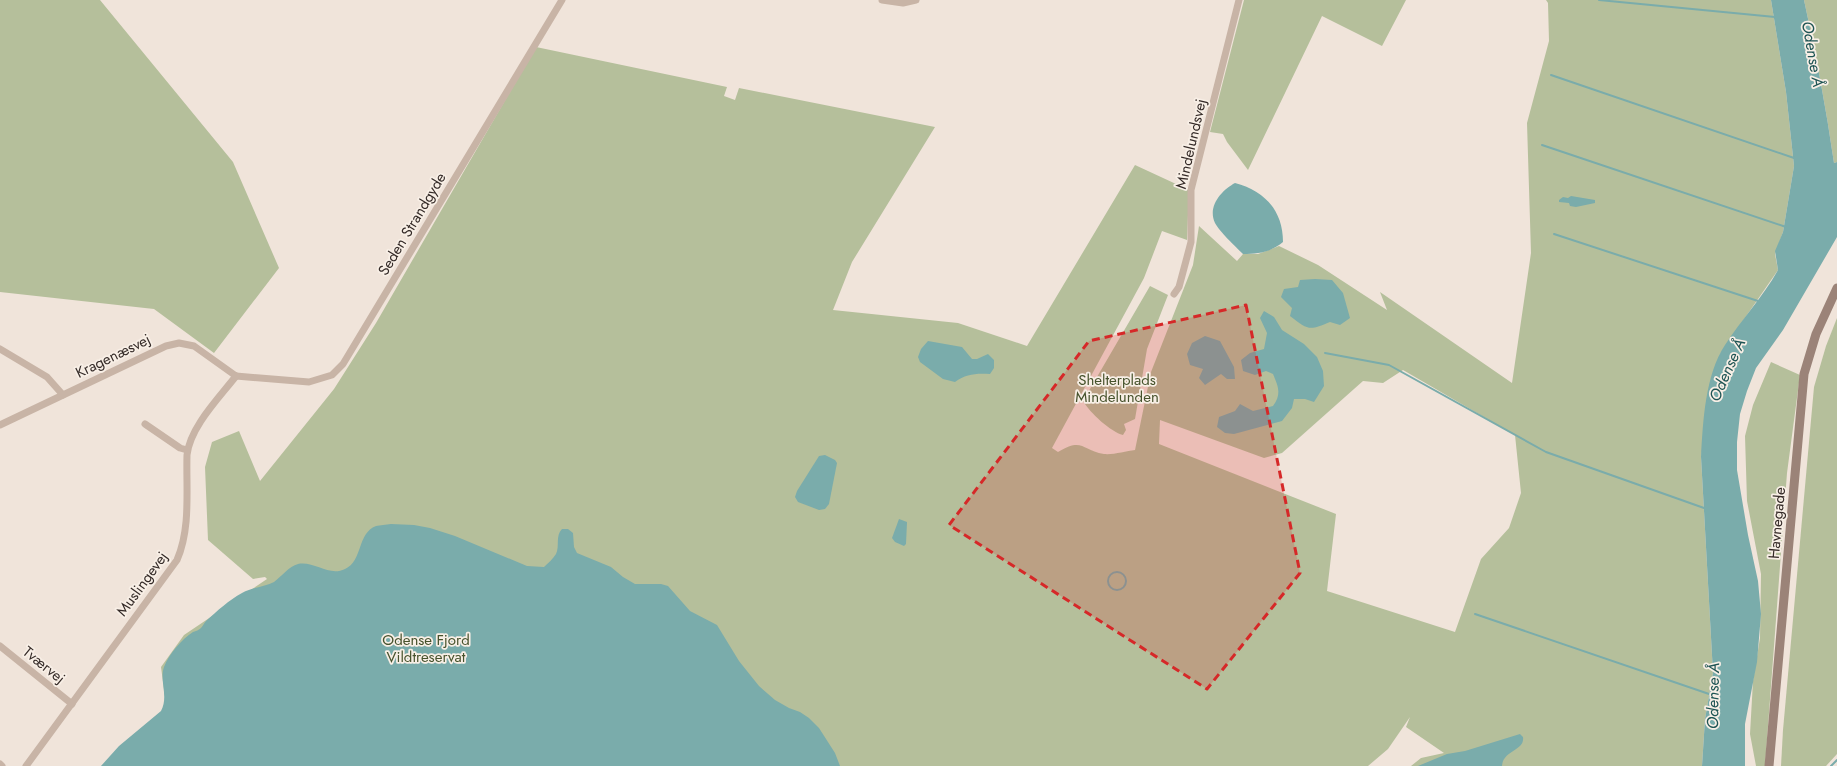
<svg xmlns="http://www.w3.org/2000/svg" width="1837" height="766" font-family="Jost,sans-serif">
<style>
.green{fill:#b5bf9b;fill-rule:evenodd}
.water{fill:#7aacab}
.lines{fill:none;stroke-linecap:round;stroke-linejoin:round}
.stream{stroke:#7aacab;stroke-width:2}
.street{stroke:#c8b4a6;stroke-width:7}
.secondary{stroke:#9b8378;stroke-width:9}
.marked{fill:#d62828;fill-opacity:0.2;stroke:#d62828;stroke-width:3;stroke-dasharray:8 5;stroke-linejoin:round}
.labels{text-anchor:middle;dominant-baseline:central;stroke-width:3.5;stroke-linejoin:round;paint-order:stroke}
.street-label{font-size:15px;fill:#342a27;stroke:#f8efe6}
.park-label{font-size:15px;fill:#46522c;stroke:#f8efe6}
.water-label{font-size:16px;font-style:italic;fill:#1e5454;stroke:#f8efe6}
</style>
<rect width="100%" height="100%" fill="#f0e4da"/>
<g class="green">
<polygon points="0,0 100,0 233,162 279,268 214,353 154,309 0,292"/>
<polygon points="1244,0 1406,0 1382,46 1322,16 1248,170 1227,142 1223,134 1210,132"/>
<path d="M1546,0H1771L1786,92L1794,166L1783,232L1775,254L1778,270L1720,354L1701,457L1713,673L1705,719L1702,766H1411L1421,758L1444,753L1406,727L1410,717L1388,749L1368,766H104L152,728L166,704L161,667L184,635L267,579L265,577L253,579L208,540L205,467L212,442L239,431L260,481L334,389L376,323L536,47L727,87L724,96L735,100L739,88L935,127L852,262L833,310L958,323L1027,346L1135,165L1189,190L1187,240L1162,231L1144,278L1052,448L1058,452C1083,437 1081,450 1104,454C1113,455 1126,451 1135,450L1151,372L1193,265L1199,226L1237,261L1243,254H1258L1279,246L1318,265L1387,310L1380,292L1512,383L1531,253L1527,123L1549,41L1548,3ZM1403,370L1515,435L1521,493L1509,528L1481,559L1455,632L1327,591L1336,514L1159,444L1160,420L1264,458L1282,453L1363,381L1383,383Z"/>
<path d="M1804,0H1837V162L1834,163C1826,108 1816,54 1804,0Z"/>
<path d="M1150,286L1168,295L1147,349L1135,419L1124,424L1126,430L1123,435C1111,432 1090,413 1083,401Z"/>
<polygon points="1837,318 1837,754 1826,766 1781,766 1783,730 1814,387 1826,346"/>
<polygon points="1771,362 1800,375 1787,473 1765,766 1756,766 1750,734 1753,681 1760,638 1761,574 1747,501 1745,436 1753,405"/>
</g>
<g class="water">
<path d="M1771,0H1804C1816,54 1826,108 1834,163L1837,162V237L1783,330L1756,368L1747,391L1740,414L1737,442V470L1748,535L1758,581L1761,614L1757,662L1745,724V766H1702L1705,719L1713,673L1701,457C1703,422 1705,375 1725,345C1741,320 1763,297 1778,270L1775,251L1783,232L1794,166L1786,92Z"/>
<path d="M1235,183C1265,191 1283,211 1283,242C1271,252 1258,254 1243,254C1236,247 1219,231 1215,223C1207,206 1222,190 1235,183Z"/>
<polygon points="1571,196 1595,200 1595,203 1576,207 1570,206 1569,203 1559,202 1559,200 1563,197 1568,198"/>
<path d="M1315,279L1332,280L1343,293L1350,318L1340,325L1330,322C1309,331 1308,330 1290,316L1292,308L1281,297L1284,289L1298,287L1300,280Z"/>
<path d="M1264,311L1274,317L1282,330L1304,344L1317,357L1323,371L1324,386L1314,402L1305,399H1294L1292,408L1282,421L1234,434L1225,433L1217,427L1219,417L1235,411L1240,404L1253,411L1273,406C1282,394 1278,386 1273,374L1266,371L1255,375L1243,371L1241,360L1250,353L1264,349L1267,333L1260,318Z"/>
<polygon points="1205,336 1220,341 1234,367 1235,379 1227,379 1221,374 1205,385 1199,378 1203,369 1190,365 1187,354 1192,343"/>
<path d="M928,341L962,347L972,359H977L988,354L994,360V368L990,374C976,373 966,374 955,382L943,379L920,362L918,357L921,349Z"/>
<polygon points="825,455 835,460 837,463 829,504 825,509 819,510 798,502 795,497 797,491 819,456"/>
<polygon points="899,519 907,522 906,544 904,546 895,542 892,538"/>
<path d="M391,524L414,525L430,528L455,536L527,566L544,567C548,563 553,559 556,554C560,546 555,536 562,529H568L573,533L574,547L577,553L611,567L623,577L635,584H661L668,586L690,611L717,625L739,661L759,686L775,700L789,708L800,712L809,718L819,728L835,753L840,766H101L119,746L161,711C169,696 159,681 164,667C169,654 182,639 193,632C196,631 199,630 201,628C203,626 204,623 206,621C217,611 229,600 242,593C252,587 265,587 274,582C281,577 289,566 298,564C315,561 329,577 345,569C363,561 357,533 376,526C380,525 386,525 391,524Z"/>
<path d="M1520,734L1523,737C1525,751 1503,750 1502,766H1418L1447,754L1465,751Z"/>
</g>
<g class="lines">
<g class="stream">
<polyline points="1599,0 1775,17"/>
<polyline points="1551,75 1794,158"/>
<polyline points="1542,145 1786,227"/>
<polyline points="1554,234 1758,301"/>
<polyline points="1325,353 1389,365 1546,452 1704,508"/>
<circle cx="1117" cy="581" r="9"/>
<polyline points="1475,614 1712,695"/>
<polyline points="1831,766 1837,760"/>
</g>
<g class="street">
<polyline points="882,0 903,3 916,0"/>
<polyline points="1174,294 1179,287 1191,242 1191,190 1239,0"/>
<polyline points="0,349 47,377 63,395"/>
<polyline points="236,376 309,382 332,375 343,364 562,0"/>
<polyline points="145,424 180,448 187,450"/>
<polyline points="0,425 166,346 179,343 194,346 236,376"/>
<polyline points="0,646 72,704"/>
<polyline points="0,764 2,766"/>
<path d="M26,766L177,560C191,528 186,489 187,455C190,427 219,398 236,376"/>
</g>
<polyline class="secondary" points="1769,766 1804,374 1816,334 1837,288"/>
</g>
<path class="marked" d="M1246,305L1300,573L1207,689L949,525L1089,341Z"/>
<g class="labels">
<g class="street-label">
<text transform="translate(1191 144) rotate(-77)">Mindelundsvej</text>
<text transform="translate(412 224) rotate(-59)">Seden Strandgyde</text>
<text transform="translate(113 356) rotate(-26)">Kragenæsvej</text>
<text transform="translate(1777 523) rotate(-85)">Havnegade</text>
<text transform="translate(142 584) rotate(-54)">Muslingevej</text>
<text transform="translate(44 665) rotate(39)">Tværvej</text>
</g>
<g class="park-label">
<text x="1117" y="380">Shelterplads<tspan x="1117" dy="17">Mindelunden</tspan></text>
<text x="426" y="640">Odense Fjord<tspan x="426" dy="17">Vildtreservat</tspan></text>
</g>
<g class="water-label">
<text transform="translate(1813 54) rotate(80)">Odense Å</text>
<text transform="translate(1727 370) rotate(-66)">Odense Å</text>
<text transform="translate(1713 696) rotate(-89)">Odense Å</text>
</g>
</g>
</svg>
